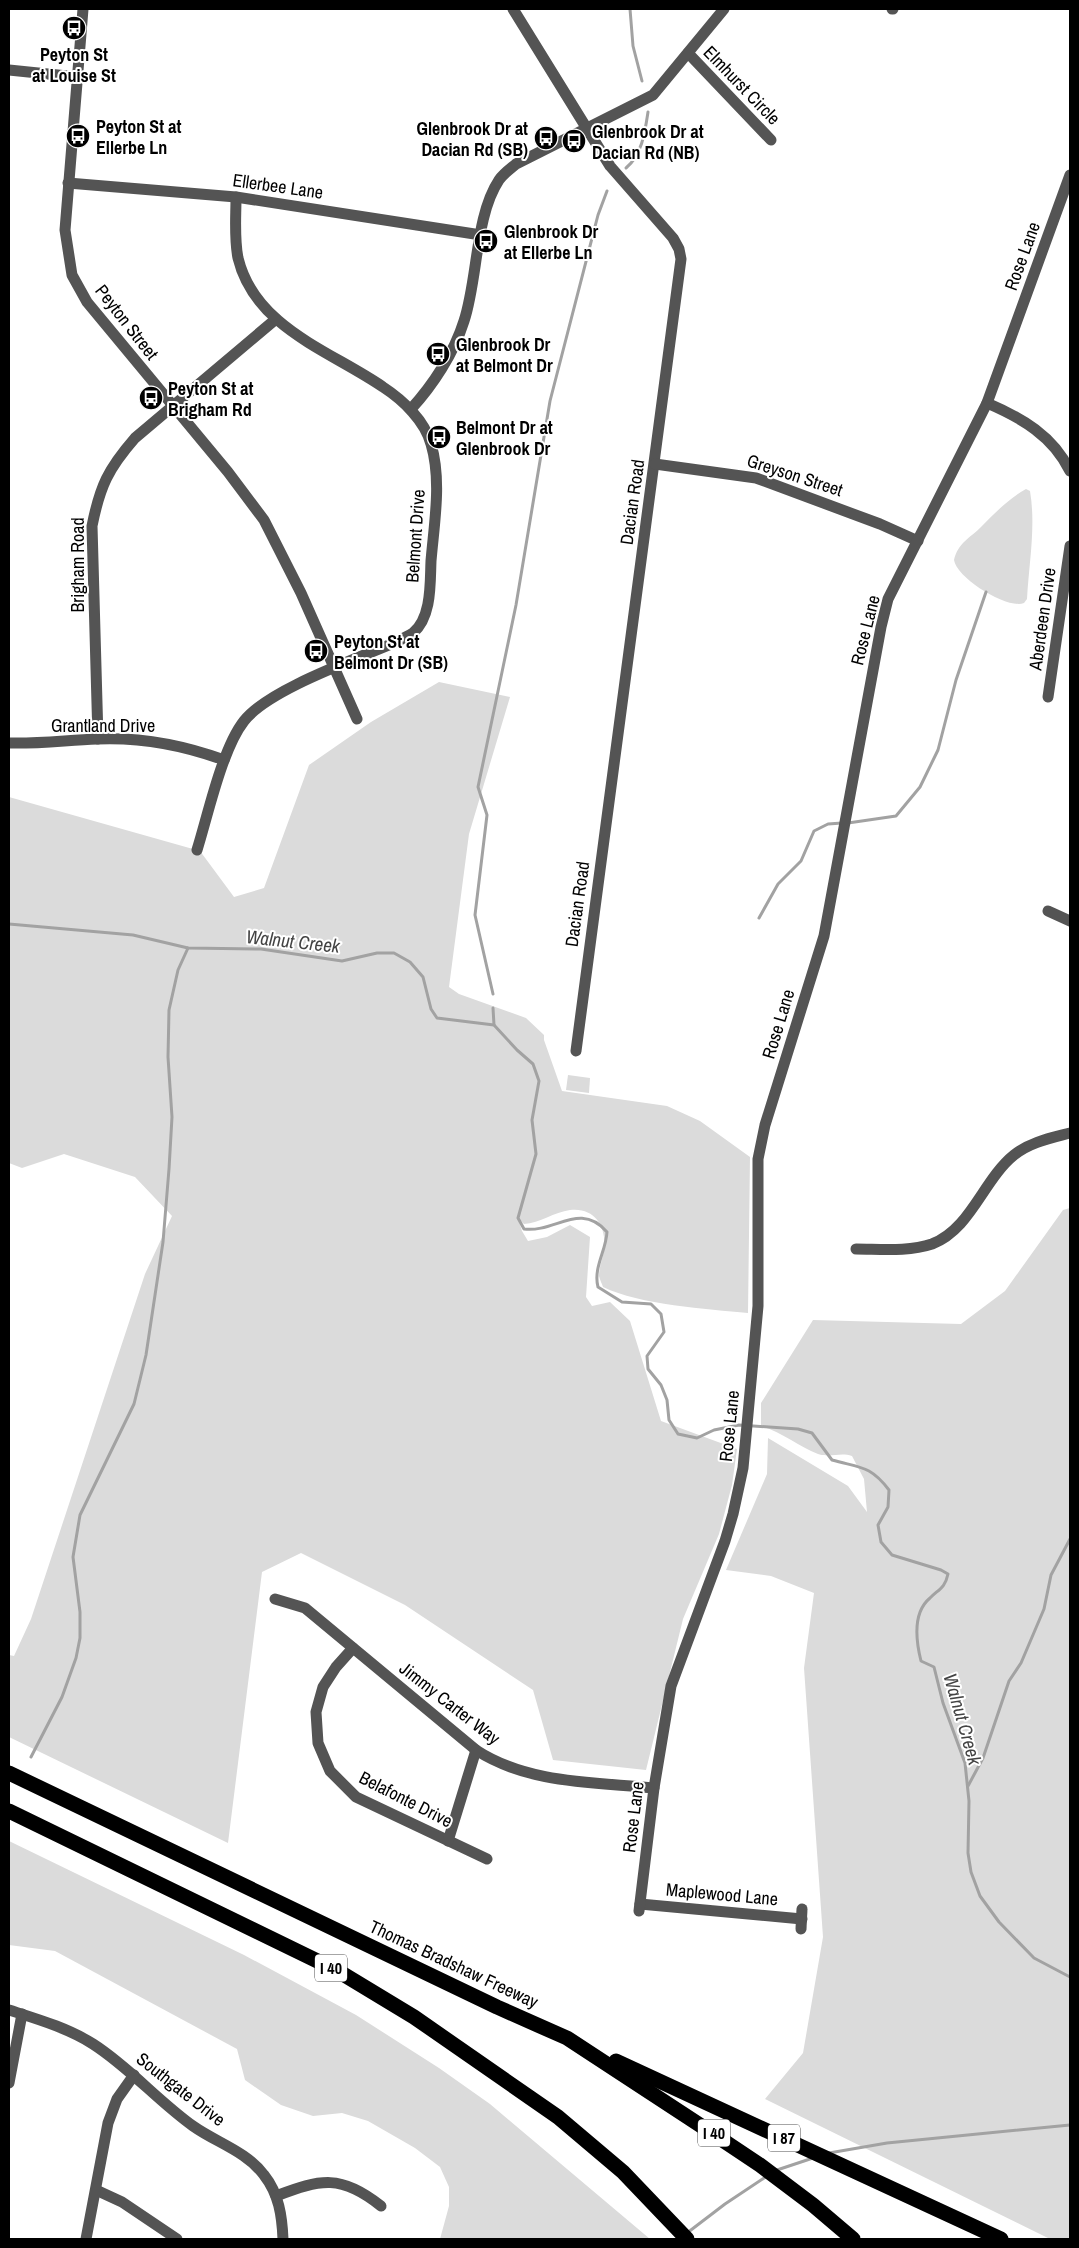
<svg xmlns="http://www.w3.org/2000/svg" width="1079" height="2248" font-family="'Archivo Narrow',sans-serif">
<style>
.green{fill:#dbdbdb}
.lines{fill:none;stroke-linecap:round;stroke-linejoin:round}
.stream{stroke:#a2a2a2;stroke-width:3}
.minor{stroke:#545454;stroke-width:11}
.highway{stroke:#000;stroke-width:15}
.labels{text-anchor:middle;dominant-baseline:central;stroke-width:4;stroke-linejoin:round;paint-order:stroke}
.shield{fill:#fff;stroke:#4c4c4c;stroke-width:1}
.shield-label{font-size:16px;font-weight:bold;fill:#000}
.poi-label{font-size:18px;font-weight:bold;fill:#000;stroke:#fff;text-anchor:start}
.street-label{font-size:18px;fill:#000;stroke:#fff}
.water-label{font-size:19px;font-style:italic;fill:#434343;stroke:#fff}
</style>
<rect width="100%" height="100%" fill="#fff"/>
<g class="green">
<path d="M1026,489L1030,491C1036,526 1029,563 1027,599L1024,603C1009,610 957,579 954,560C958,543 970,538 981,527C995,513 1008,499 1026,489Z"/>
<path d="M439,682L510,697L469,834L449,987L459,994L526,1018L544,1035V1040L562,1091L667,1106L700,1121L750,1157L748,1313C707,1309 640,1305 603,1287C602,1284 600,1280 599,1276C599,1267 603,1258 604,1250C607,1227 595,1207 570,1210C554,1212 540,1223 524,1224L518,1218L522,1231L528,1241L547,1237L570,1225L590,1237L586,1297L592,1306L610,1302L630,1321L661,1421L737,1449L732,1485L719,1534L683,1619L646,1770L553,1760L533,1690L405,1605L301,1553L262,1572L228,1843L9,1737V1655L14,1656L31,1619L145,1274L172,1216L135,1177L64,1154L22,1168L9,1163V797L200,851L234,897L264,888L309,765L371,722Z"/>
<polygon points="568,1075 590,1078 589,1093 566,1090"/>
<path d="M1070,1208V2239H1050L765,2099L803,2053L823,1937L804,1668L814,1593L771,1576L726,1570L767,1474L768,1438L848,1486L867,1512L864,1479L852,1456C840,1452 831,1458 818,1454C799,1447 782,1432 761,1426V1403L813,1320L961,1324L1005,1291L1063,1210Z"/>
<polygon points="9,1841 244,1955 356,2015 439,2068 490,2104 650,2239 440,2239 449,2206 449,2187 440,2167 415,2148 368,2121 342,2113 313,2116 281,2105 245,2080 237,2049 55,1951 9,1945"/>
</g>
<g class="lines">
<g class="stream">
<polyline points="630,9 633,46 642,81"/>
<path d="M626,168C642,155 645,132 648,112"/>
<polyline points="848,823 896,816 920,787 938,750 956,680 986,592"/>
<polyline points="759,918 778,884 801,861 814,831 828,824 842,823"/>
<path d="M9,924L133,935L188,948L261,949L342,961L377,953H394L410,962L423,977L431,1009L437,1018L494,1025L517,1050L533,1064L539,1081L532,1120L536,1154L518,1218L524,1229C555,1233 580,1201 607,1232C606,1251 593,1268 598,1287L622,1302L651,1304L661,1314L664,1332L647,1356L648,1369L661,1385L667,1400L669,1420L678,1434L697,1438L714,1430L739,1425L798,1429L812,1433L832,1460C860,1468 870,1465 889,1490L888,1507L878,1525L881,1542L892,1555L941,1570L948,1574C945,1588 939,1589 930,1598C912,1613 916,1641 921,1661L934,1667L943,1703L965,1763L969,1801L968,1853L971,1872L980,1896L999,1922L1034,1958L1070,1977"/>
<polyline points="493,994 475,915 487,815 478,787 516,605 550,401 598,215 607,191"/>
<polyline points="493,1008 494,1025"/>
<polyline points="31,1757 62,1697 76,1658 80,1638 80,1612 73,1557 80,1515 134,1404 146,1355 163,1242 169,1169 172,1117 168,1057 169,1010 178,970 188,948"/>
<polyline points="968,1786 983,1758 1009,1681 1021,1663 1044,1609 1051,1575 1070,1539"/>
<polyline points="829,2153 887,2143 1070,2125"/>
<polyline points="777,2170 813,2158"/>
<polyline points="687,2233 725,2204 767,2176"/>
</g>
<g class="minor">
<polyline points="83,9 65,230 72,275 87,302 228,472 264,520 301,593 357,719"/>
<polyline points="513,9 610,166 673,238 679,249 681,259 576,1051"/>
<polyline points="892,9 893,9"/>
<polyline points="688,53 771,140"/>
<polyline points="9,70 77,77"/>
<polyline points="68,183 236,197 481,235"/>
<path d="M987,403C1022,418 1053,436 1070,471"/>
<path d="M411,409C433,385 454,353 464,321C478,279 475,216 499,180C503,174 510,169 516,164L653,95L724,9"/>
<polyline points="655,464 756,478 880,524 918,541"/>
<polyline points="1048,697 1070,546"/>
<path d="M98,739L92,526C100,486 108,469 135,438L276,319"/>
<path d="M9,743C38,744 68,740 97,739C142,737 183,745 224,760"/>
<path d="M197,850C208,815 222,749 244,721C269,689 357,659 396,642C402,639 408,636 413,633C432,617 430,583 431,561C434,524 442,481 431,444C425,421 403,400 383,387C331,351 255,328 238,258C234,238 236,217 236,197"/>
<polyline points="1048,911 1070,921"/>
<path d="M856,1249C880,1249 908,1252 932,1244C971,1229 983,1180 1014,1155C1030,1142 1051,1138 1070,1133"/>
<path d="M275,1599L305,1608L476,1750C528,1784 594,1782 654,1788"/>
<polyline points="353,1648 336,1667 323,1687 316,1712 318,1743 330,1771 356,1797 487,1859"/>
<polyline points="448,1841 476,1750"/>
<polyline points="640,1904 802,1919"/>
<polyline points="639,1911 654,1788 671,1686 725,1541 733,1514 743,1468 758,1306 758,1159 765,1125 824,936 881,627 888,599 987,403 1070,175"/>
<polyline points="801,1929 802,1909"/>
<path d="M9,2010C37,2019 68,2028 93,2044C129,2067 158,2101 193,2126C217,2143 246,2151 264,2175C279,2194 282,2216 283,2239"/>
<polyline points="9,2083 22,2014"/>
<polyline points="96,2190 122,2202 177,2239"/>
<path d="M276,2196C321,2179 341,2174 381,2206"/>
<polyline points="86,2239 108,2123 117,2099 134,2075"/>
</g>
<g class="highway">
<polyline points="9,1773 497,2007 567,2038 709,2131 760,2165 813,2205 853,2239"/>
<polyline points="9,1811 338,1971 414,2017 558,2117 623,2172 687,2239"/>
<polyline points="616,2061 1001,2239"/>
</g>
</g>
<defs>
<g id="bus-disc" transform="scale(1.25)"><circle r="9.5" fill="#000" stroke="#fff"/><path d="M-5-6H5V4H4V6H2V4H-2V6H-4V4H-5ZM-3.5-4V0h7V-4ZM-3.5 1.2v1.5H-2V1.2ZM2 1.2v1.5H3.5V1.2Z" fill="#fff"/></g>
</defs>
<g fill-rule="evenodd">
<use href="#bus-disc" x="74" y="28"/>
<use href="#bus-disc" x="78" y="136"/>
<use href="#bus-disc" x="546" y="138"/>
<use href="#bus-disc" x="574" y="141"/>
<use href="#bus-disc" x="486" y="241"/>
<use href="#bus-disc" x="438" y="354"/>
<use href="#bus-disc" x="151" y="398"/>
<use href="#bus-disc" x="439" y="437"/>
<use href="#bus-disc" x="316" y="651"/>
</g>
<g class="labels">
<g class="shield">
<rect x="315" y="1954.5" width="32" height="27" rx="4"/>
<rect x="698" y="2119.5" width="32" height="27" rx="4"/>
<rect x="768" y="2124.5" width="32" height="27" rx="4"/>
</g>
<g class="shield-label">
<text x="331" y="1968">I 40</text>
<text x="714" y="2133">I 40</text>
<text x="784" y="2138">I 87</text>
</g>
<g class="poi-label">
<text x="74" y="54" text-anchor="middle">Peyton St<tspan x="74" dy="21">at Louise St</tspan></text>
<text x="96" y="126">Peyton St at<tspan x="96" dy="21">Ellerbe Ln</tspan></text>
<text x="528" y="128" text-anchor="end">Glenbrook Dr at<tspan x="528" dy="21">Dacian Rd (SB)</tspan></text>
<text x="592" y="131">Glenbrook Dr at<tspan x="592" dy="21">Dacian Rd (NB)</tspan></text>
<text x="504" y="231">Glenbrook Dr<tspan x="504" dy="21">at Ellerbe Ln</tspan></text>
<text x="456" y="344">Glenbrook Dr<tspan x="456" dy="21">at Belmont Dr</tspan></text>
<text x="168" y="388">Peyton St at<tspan x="168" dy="21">Brigham Rd</tspan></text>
<text x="456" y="427">Belmont Dr at<tspan x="456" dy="21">Glenbrook Dr</tspan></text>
<text x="334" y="641">Peyton St at<tspan x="334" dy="21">Belmont Dr (SB)</tspan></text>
</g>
<g class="street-label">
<text transform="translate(742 85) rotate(46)">Elmhurst Circle</text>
<text transform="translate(278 186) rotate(8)">Ellerbee Lane</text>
<text transform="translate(1022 256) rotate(-70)">Rose Lane</text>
<text transform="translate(127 322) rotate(52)">Peyton Street</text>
<text transform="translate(795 475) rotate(18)">Greyson Street</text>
<text transform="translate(632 502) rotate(-82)">Dacian Road</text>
<text transform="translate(415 536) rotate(-86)">Belmont Drive</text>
<text transform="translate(77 565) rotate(-90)">Brigham Road</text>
<text transform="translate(1042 619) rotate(-82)">Aberdeen Drive</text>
<text transform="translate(865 630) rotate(-76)">Rose Lane</text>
<text x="103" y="725">Grantland Drive</text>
<text transform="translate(577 904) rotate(-82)">Dacian Road</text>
<text transform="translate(778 1024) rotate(-73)">Rose Lane</text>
<text transform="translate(729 1426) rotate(-84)">Rose Lane</text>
<text transform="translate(450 1703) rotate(38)">Jimmy Carter Way</text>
<text transform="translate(406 1799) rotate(27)">Belafonte Drive</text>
<text transform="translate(633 1817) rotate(-83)">Rose Lane</text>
<text transform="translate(722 1894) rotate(5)">Maplewood Lane</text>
<text transform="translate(454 1964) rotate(25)">Thomas Bradshaw Freeway</text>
<text transform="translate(181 2089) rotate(38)">Southgate Drive</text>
</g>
<g class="water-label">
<text transform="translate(293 941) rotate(6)">Walnut Creek</text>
<text transform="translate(963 1719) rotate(74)">Walnut Creek</text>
</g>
</g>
<rect width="1079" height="2248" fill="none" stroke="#000000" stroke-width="20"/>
</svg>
